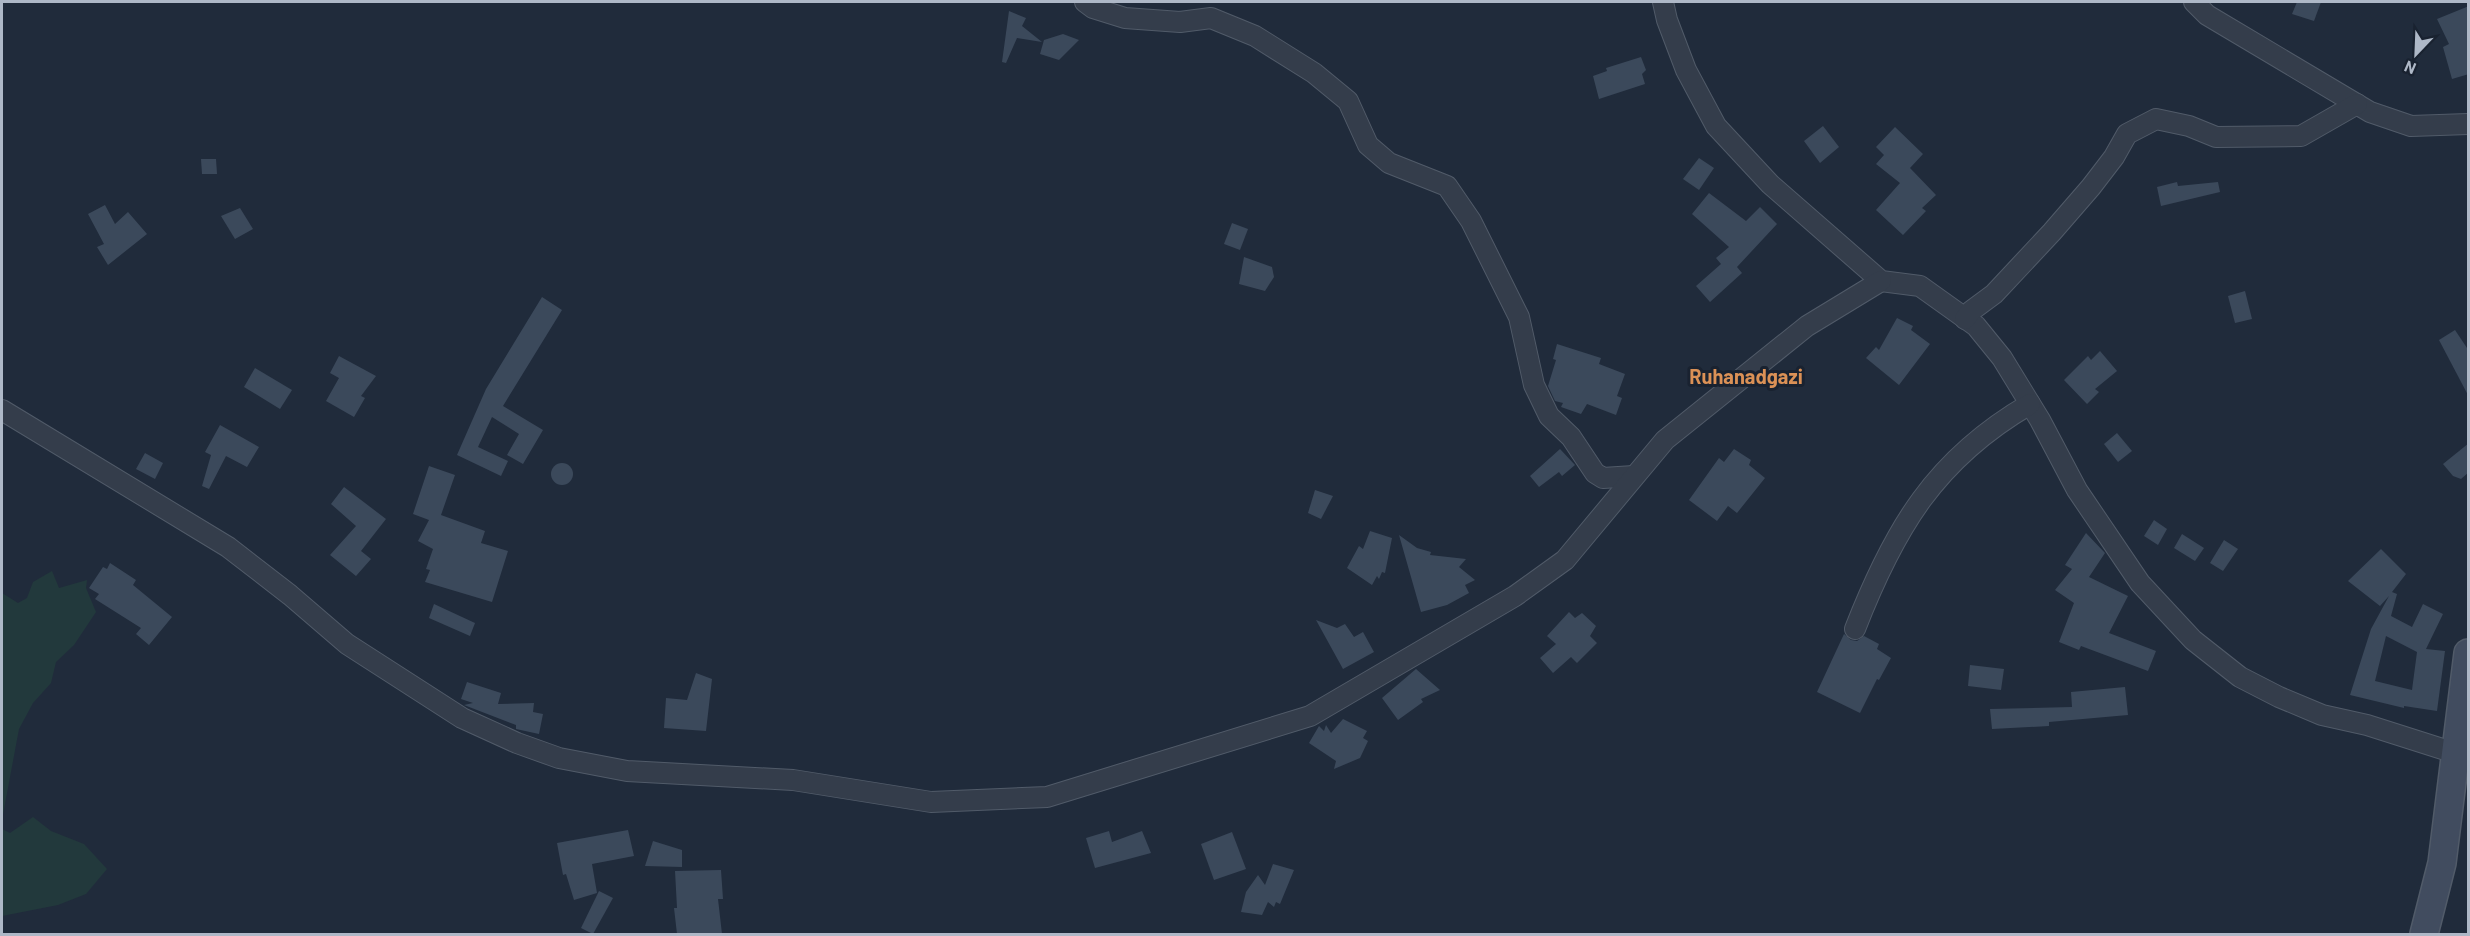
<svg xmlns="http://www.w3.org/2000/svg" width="2470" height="936" font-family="Barlow,sans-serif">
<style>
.green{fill:#22393c}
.building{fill:#3b495b;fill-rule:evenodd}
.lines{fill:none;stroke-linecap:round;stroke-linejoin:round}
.street-casing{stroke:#515b69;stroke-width:22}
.secondary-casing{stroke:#515b69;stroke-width:30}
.street{stroke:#343d4b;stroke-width:20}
.secondary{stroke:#414c5f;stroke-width:27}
.labels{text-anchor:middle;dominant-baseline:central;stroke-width:6;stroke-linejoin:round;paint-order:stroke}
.quarter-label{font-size:20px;font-weight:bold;fill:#db9156;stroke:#192230}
</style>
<rect width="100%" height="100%" fill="#202b3b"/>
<g class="green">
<polygon points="52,571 59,588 87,580 86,588 96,612 74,645 56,662 51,683 33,703 19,729 2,820 2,593 18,603 27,598 33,582"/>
<polygon points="33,817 51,831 84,844 107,869 86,894 58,905 2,916 2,829 10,833"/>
</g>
<g class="building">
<polygon points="2297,2 2321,2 2314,21 2292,14"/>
<polygon points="2469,6 2469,74 2452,79 2443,47 2449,44 2437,19"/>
<polygon points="1009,11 1026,18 1022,26 1042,42 1017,38 1006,63 1002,62"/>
<polygon points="1063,34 1079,40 1059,60 1040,54 1044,40"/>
<polygon points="1641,57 1646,70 1642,74 1645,84 1599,99 1593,76 1607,71 1606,68"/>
<polygon points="1823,126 1839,147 1820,163 1804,141"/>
<polygon points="1895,127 1923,154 1910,168 1936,195 1922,208 1926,211 1903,235 1876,210 1900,183 1876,164 1884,155 1876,147"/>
<polygon points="1699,158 1714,168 1699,190 1683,179"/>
<polygon points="201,159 216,159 217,174 202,174"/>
<polygon points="2177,182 2178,186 2218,182 2220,192 2161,206 2157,187"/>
<polygon points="1709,193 1746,221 1760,207 1777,224 1737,267 1742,273 1710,302 1696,286 1721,264 1716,258 1729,247 1692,214"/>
<polygon points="105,205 115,224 128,212 147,234 108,265 97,247 104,244 88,214"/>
<polygon points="240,208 253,229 235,239 221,216"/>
<polygon points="1232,223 1248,229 1240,250 1224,244"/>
<polygon points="1244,257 1272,267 1274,277 1265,291 1239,284"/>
<polygon points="2245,291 2252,319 2235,323 2228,296"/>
<polygon points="542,297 562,310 503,406 543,430 523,464 507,455 519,434 492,417 478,447 508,461 501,476 457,455 486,389"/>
<polygon points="1897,318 1913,326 1911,330 1930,344 1899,385 1866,358 1876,347 1879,350"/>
<polygon points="2455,330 2469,351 2469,397 2439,340"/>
<polygon points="1557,344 1601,358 1599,364 1625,374 1617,396 1622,398 1616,415 1587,404 1581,414 1561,407 1563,403 1555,401 1548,386 1556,360 1553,359"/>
<polygon points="2100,351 2117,371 2095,389 2099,392 2087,404 2064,380 2088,356 2091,360"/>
<polygon points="339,356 376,376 361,396 365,398 354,417 326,401 339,378 330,373"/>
<polygon points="255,368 292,390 280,409 244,387"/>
<polygon points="220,425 259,447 247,467 226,456 209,489 202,486 211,455 205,452"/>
<polygon points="2117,433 2132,451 2118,462 2104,444"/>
<polygon points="2469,443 2469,472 2461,479 2453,476 2443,464"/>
<polygon points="1560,449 1575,465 1562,476 1559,472 1539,487 1530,476"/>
<polygon points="1734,449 1751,460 1749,465 1765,478 1737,513 1728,506 1717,521 1689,500 1719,458 1724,462"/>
<polygon points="145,453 163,463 155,479 136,469"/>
<circle cx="562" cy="474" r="11"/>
<polygon points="429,466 455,475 441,515 485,531 481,543 508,551 492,602 425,582 430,570 426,569 433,549 418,541 429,520 413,514"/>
<polygon points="344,487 386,519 361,551 371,559 356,576 330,555 356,526 331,504"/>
<polygon points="1315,490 1333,496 1321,519 1308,513"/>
<polygon points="2154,520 2167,529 2158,545 2144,536"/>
<polygon points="1370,531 1392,538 1385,573 1382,572 1379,579 1377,576 1372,585 1347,568 1359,546 1363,549"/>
<polygon points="2086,533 2105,553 2089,577 2128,596 2109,633 2156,651 2148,671 2081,646 2079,650 2059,642 2074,603 2055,590 2072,569 2065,565"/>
<polygon points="2182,534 2204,548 2195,561 2174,548"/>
<polygon points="1399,535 1417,548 1431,552 1430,555 1466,559 1459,567 1475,580 1465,585 1469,593 1447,605 1421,612"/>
<polygon points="2224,540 2238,549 2223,571 2210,563"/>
<path d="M2381,549L2406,574L2392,592L2397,594L2391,616L2412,627L2423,604L2443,614L2426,649L2445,651L2437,711L2404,706V708L2350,695L2371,629L2389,596L2380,606L2348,581ZM2386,636L2417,652L2412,690L2375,681Z"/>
<polygon points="110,563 136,580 133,585 172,617 149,645 136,634 141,628 95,599 99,594 89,588 103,567 107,569"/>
<polygon points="434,604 475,623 470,636 429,618"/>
<polygon points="1569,612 1575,618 1582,613 1596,626 1590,636 1597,643 1577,663 1571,657 1553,673 1540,658 1556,644 1547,636"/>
<polygon points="1316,620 1337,628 1345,624 1354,637 1363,632 1374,652 1343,669"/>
<polygon points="1844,634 1851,640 1857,641 1864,636 1879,644 1877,649 1891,658 1879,680 1877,679 1860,713 1817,692"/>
<polygon points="1970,665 2004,669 2001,690 1968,686"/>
<polygon points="1416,669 1440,690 1421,699 1423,702 1398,720 1382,698"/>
<polygon points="696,673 712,679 706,731 664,728 666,698 687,700"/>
<polygon points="467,682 501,693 498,704 534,703 533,712 543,714 539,734 516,729 516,725 464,705 473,703 461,699"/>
<polygon points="2125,687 2128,715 2049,722 2049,726 1992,729 1990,709 2072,707 2071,692"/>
<polygon points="1343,719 1367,731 1363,738 1368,741 1360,758 1334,769 1336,761 1309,743 1319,726 1324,731 1326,725 1331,733"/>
<polygon points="628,830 634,856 592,864 597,893 574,900 566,874 563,875 557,843"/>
<polygon points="1109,831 1112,842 1142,831 1151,853 1095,868 1086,838"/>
<polygon points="1232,832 1246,869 1214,880 1201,844"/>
<polygon points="653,841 682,850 682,867 645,866"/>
<polygon points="1273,864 1294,870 1280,904 1276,902 1274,907 1268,902 1262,915 1241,912 1246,892 1258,875 1265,885"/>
<polygon points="721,870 723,899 718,899 722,934 677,934 674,908 677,908 675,871"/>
<polygon points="599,891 613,898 593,934 581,928"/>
</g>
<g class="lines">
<g class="street-casing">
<g id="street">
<polyline points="1085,2 1093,8 1125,18 1180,22 1211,18 1255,36 1314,73 1348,101 1368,145 1389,163 1447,186 1471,221 1519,317 1534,385 1549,416 1571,437 1595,473 1603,478 1634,476"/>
<polyline points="1663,2 1667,20 1686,70 1716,126 1770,184 1881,281 1920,286 1976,326 2002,358 2040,420 2077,490 2140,583 2193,640 2240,677 2279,697 2322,715 2367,725 2455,753"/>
<polyline points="2194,2 2207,15 2370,112 2411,126 2468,124"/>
<polyline points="1965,319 1971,311 1994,294 2052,232 2091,187 2114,157 2127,134 2156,119 2189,126 2216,137 2301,136 2357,104"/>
<polyline points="2,410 228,547 290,595 347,644 462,718 517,743 559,758 627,771 793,780 931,802 1047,797 1310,716 1515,596 1565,560 1665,440 1807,326 1881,281"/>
<path d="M1855,629C1894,529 1935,459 2030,404"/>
</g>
</g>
<g class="secondary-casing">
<polyline id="secondary" points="2424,934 2442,863 2468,653"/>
</g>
<use href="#street" class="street"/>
<use href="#secondary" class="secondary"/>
</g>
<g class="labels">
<g class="quarter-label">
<text x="1746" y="376">Ruhanadgazi</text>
</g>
</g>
<rect width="2470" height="936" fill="none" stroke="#aeb8c7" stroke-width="6"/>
<g transform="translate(2416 54) rotate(203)" stroke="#192230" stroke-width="4.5" paint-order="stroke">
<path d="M0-4.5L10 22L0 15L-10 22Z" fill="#aeb8c7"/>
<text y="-9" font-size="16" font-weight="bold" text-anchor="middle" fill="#aeb8c7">N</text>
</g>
</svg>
